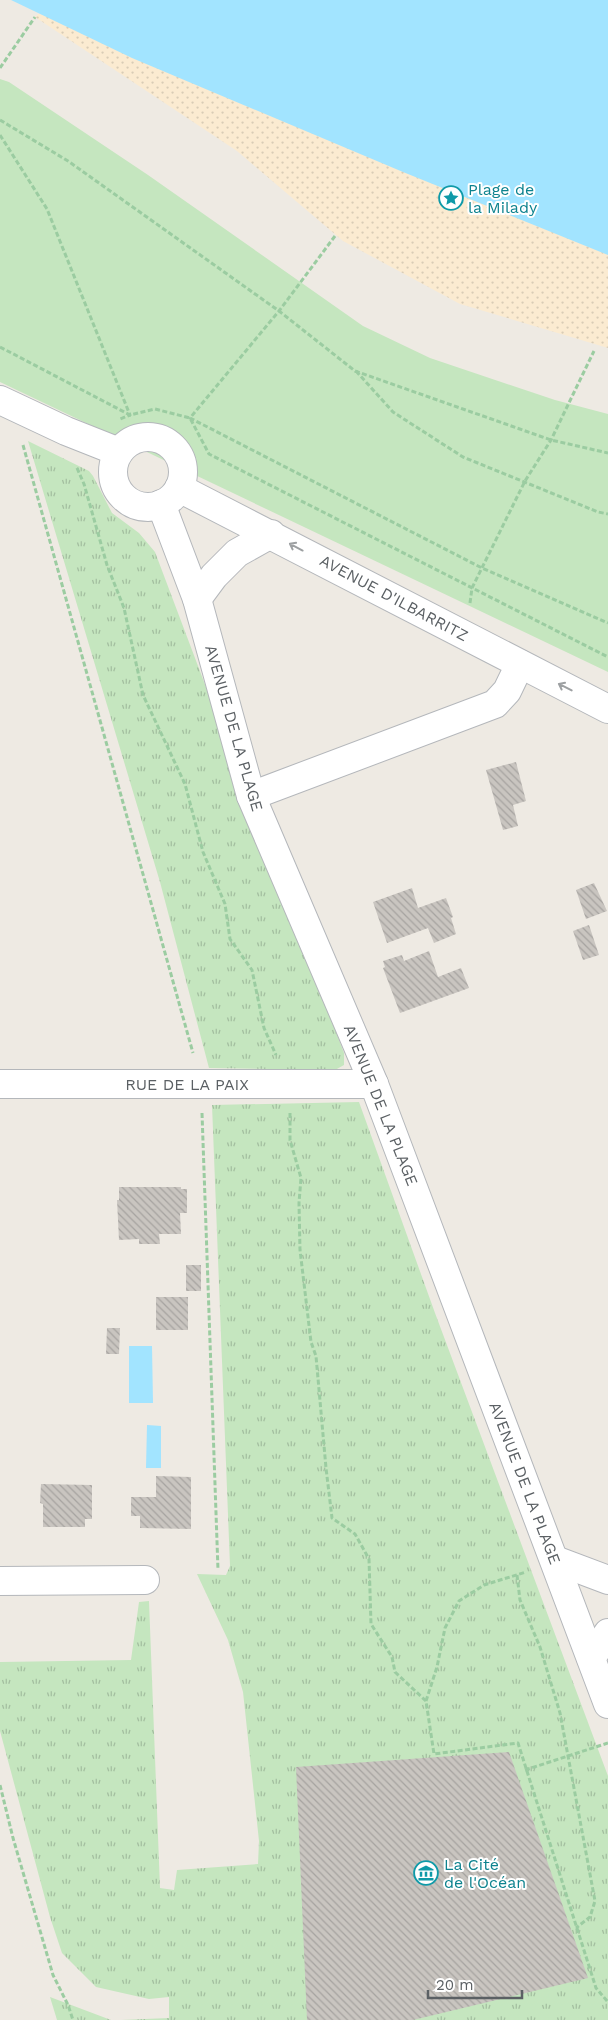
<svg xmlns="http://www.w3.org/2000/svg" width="608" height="2020" font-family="'Work Sans',sans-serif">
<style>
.grass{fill:url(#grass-tufts)}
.sand{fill:url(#sand-dots)}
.park{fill:#c5e6bf}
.water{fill:#a2e4ff}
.building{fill:url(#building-back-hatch)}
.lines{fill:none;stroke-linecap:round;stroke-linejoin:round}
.minor-casing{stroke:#b4b7bb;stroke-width:30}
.path{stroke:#9bcca1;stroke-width:3;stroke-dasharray:5 2.5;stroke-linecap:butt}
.minor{stroke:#fff;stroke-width:28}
.oneway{stroke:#9da0a2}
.labels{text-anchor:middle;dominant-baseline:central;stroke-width:4;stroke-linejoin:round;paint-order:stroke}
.culture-label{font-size:16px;fill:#0d838f;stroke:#fff;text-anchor:start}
.street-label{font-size:16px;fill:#5b6064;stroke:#fff}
</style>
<defs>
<pattern id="grass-tufts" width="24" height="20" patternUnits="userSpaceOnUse" patternTransform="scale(1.25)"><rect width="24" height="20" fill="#c5e6bf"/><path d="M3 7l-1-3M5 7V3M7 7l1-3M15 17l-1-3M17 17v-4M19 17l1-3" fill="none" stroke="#a3be9f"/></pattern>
<pattern id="sand-dots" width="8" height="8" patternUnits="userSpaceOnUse" patternTransform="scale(1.25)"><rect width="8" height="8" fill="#fbebd1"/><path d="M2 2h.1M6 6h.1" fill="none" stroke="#d9ccb6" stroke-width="1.8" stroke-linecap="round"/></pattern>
<pattern id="building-back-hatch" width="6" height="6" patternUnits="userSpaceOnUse" patternTransform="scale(1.25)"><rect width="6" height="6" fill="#c9c5c0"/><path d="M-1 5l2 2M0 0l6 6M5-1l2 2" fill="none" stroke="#a6a3a0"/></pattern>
</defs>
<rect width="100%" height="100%" fill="#eeeae3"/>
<g class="grass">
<polygon points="28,441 89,471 93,476 112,513 139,533 155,552 344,1053 344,1065 335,1070 209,1068 160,882"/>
<polygon points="359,1102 435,1313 608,1776 608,2020 121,2020 169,2018 169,1997 149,1999 96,1987 62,1953 50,1917 0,1731 0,1662 131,1660 139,1602 149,1601 160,1888 174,1890 177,1870 258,1864 259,1841 243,1692 228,1640 197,1574 226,1575 230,1566 212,1105"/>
<polygon points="50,1997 111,2020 57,2020"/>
</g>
<polygon class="sand" points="38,14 110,23 608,168 608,348 460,304 343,241 237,151 35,17"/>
<polygon class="park" points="0,79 9,82 148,175 363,326 430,358 555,400 608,414 608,672 0,382"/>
<g class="water">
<polygon points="11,0 608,0 608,255 403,172 132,58"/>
<polygon points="129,1346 152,1346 153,1403 129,1403"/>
<polygon points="147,1425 161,1426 161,1468 146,1468"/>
</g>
<g class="building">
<polygon points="516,762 526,801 513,805 518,826 503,830 486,770"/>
<polygon points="594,883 607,911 586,919 576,890"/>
<polygon points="412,888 418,908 446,898 453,917 451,918 456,934 434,943 428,928 387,943 373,902"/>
<polygon points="589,925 599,955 583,960 573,931"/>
<polygon points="429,951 438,977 461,968 469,988 400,1013 383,968 385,967 383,961 402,955 404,961"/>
<polygon points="119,1187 181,1187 181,1189 187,1189 187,1213 180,1213 181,1234 159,1234 160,1244 139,1244 139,1239 119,1240 117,1200 119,1200"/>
<rect x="186" y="1265" width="15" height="26"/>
<rect x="156" y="1297" width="32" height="33"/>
<polygon points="107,1328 120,1328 119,1354 106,1354"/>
<polygon points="156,1476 191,1477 191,1529 140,1528 140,1516 131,1516 131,1497 156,1497"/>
<polygon points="41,1484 92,1485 92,1519 85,1519 85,1527 43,1527 43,1504 40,1503"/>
<polygon points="509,1752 588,1978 413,2020 307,2020 296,1767"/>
</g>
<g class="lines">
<g class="minor-casing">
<g id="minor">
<polyline points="0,400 66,431 119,452"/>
<circle cx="148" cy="472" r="35"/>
<polyline points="179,488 608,709"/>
<polyline points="161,504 197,599 251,796 374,1084 608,1704"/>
<polyline points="197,599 214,576 237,553 271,534"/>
<polyline points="251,796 495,704 507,691 520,664"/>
<polyline points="0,1084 374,1084"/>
<polyline points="555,1560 608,1580"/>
<polyline points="0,1581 145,1580"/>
<polyline points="591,1658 608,1633"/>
</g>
</g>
<g class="path">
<polyline points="0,68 35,17"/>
<polyline points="0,120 68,161 279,311 355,371 551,440 608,453"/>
<polyline points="0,135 47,209 130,415 120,419"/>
<polyline points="335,236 279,311 190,418 482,568 608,623"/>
<polyline points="0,347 130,415 155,409 190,418 209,454 608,657"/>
<polyline points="356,371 393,412 463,457 598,512 608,514"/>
<polyline points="23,445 193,1053"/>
<polyline points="77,468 84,484 107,565 124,608 143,695 185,784 203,852 225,904 230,939 252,970 264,1028 276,1055"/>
<polyline points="470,603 472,588 525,481 551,440 594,351"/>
<polyline points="202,1113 218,1570"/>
<polyline points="290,1113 290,1140 301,1178 299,1203 300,1250 311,1342 316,1356 326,1468 332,1518 355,1534 369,1559 371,1624 392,1657 395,1672 426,1701 434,1754 518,1743 596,1988 608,2002"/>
<polyline points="517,1575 520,1600 540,1647 560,1713 595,1901 590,1917 576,1928"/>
<polyline points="426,1701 437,1667 445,1628 459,1601 484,1585 526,1572"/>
<polyline points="525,1770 608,1743"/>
<polyline points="0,1785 13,1838 53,1975 68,2005 73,2020"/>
</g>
<use href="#minor" class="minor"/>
</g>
<defs><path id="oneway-shaft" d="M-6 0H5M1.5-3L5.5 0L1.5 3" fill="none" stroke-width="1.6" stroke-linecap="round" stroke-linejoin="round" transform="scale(1.25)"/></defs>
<g class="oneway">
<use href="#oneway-shaft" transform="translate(296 547) rotate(-152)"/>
<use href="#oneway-shaft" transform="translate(565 687) rotate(-153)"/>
</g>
<defs>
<g id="sight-ring" transform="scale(1.25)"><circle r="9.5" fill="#fff" stroke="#0f9aa8" stroke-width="1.5"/><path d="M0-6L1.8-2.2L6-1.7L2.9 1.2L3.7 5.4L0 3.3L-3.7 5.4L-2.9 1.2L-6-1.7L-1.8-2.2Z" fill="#0f9aa8"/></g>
<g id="museum-ring" transform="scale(1.25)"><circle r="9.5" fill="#fff" stroke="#0f9aa8" stroke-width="1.5"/><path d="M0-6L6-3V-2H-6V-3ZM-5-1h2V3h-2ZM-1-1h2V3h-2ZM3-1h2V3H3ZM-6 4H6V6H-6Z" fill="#0f9aa8"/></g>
</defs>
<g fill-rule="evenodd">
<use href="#sight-ring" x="451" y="198"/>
<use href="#museum-ring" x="426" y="1873"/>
</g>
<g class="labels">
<g class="culture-label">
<text x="468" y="189">Plage de<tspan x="468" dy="18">la Milady</tspan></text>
<text x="444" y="1864">La Cité<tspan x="444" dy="18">de l'Océan</tspan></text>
</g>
<g class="street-label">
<text transform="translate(394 598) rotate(28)">AVENUE D'ILBARRITZ</text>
<text transform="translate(234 728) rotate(74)">AVENUE DE LA PLAGE</text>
<text x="187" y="1084">RUE DE LA PAIX</text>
<text transform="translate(381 1105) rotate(68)">AVENUE DE LA PLAGE</text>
<text transform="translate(525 1483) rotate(69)">AVENUE DE LA PLAGE</text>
</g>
</g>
<path d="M428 1990v8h94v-8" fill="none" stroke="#5b6064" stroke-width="2.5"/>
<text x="436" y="1990" font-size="15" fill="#5b6064" stroke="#ffffff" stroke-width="4" paint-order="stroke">20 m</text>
</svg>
